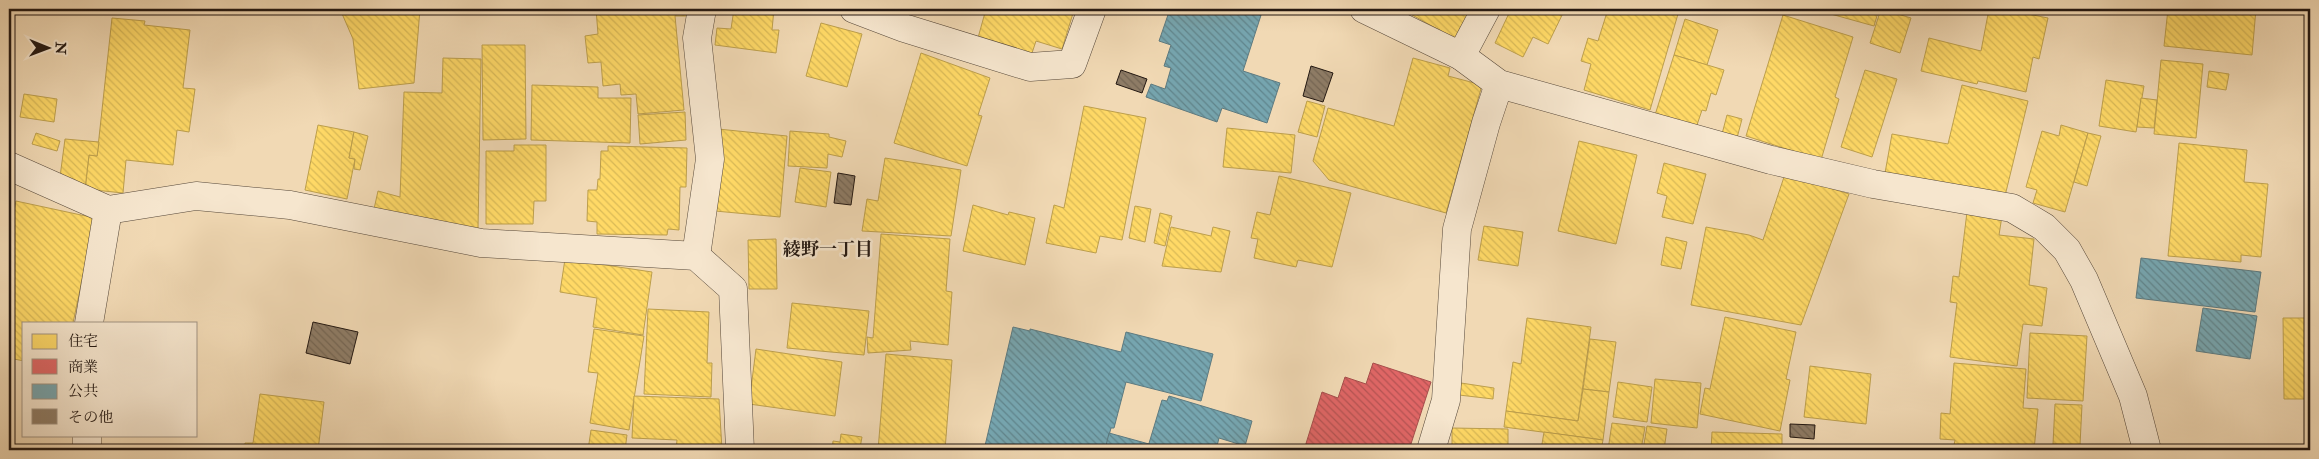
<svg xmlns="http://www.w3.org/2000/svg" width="2319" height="459" font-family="'IM FELL Double Pica','Noto Serif JP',serif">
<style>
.homes{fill:url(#homes-back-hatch);stroke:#bd9f4c}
.shops{fill:url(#shops-back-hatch);stroke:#a74e4c}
.public{fill:url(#public-back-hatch);stroke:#5d7a80}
.building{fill:url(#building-back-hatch);stroke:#221711}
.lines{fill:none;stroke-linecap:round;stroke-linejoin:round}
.minor-casing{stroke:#56483a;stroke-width:29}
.minor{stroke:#f6e6ce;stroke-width:28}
.labels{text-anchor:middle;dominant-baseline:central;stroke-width:5;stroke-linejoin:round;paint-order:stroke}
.neighbourhood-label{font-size:18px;font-weight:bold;fill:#221711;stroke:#f6e6ce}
</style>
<defs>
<pattern id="homes-back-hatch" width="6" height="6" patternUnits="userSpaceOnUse" patternTransform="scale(1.25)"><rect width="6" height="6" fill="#ffd966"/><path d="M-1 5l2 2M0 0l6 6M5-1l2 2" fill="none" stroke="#daba57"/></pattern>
<pattern id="shops-back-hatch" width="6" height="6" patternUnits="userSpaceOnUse" patternTransform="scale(1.25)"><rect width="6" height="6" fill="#e06666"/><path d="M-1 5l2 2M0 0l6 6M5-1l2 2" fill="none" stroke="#b55353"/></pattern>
<pattern id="public-back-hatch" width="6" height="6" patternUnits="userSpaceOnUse" patternTransform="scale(1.25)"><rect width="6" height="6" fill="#76a5af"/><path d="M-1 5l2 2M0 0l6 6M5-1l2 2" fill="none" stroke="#60858d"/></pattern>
<pattern id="building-back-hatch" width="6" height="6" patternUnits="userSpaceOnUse" patternTransform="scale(1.25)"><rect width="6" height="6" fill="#8e7c66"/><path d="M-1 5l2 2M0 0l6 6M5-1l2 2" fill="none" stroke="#746553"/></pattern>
</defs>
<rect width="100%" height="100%" fill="#f1d9b4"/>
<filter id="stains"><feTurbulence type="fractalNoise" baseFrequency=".004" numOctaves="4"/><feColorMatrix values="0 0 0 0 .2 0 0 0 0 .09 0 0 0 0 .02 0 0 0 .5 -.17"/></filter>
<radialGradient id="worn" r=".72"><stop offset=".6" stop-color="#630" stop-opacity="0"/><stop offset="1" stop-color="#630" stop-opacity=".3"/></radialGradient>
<g class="homes">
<polygon points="340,9 420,9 414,83 359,89 353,39"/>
<polygon points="596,9 686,9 687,16 675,16 684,110 638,114 636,94 621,95 620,84 603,86 601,62 588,63 585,36 598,34"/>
<polygon points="734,9 774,9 772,30 779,30 776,53 715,45 717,28 731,29"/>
<polygon points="986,9 1070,9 1074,10 1062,49 1036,41 1032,53 1026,51 1023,59 976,45"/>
<polygon points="1409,9 1473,9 1455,39 1407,12"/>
<polygon points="1511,9 1565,9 1548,44 1533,37 1523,57 1495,43"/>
<polygon points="1608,9 1662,9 1678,14 1650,110 1584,90 1591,64 1581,61 1588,38 1598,41"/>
<polygon points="1820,9 1879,9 1874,26 1820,11"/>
<polygon points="1881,9 1911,18 1900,53 1870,43"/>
<polygon points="1989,9 2003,9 2048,18 2039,59 2033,57 2026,92 1978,81 1977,84 1921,71 1929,38 1981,51"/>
<polygon points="2168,9 2256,9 2252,55 2164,46"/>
<polygon points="1783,15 1853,37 1835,97 1839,99 1821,160 1746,136"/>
<polygon points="112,18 145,21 144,25 190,30 183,88 195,89 189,132 177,130 173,165 126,160 123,193 85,189 89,155 97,156"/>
<polygon points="1685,19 1718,30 1707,65 1674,55"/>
<polygon points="821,23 862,34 847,87 806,76"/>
<polygon points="482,45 525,45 526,139 483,140"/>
<polygon points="921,53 990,78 978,115 982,116 967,166 894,143"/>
<polygon points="1674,55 1724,70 1716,95 1711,93 1706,111 1702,110 1696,128 1655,115"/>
<polygon points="443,58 481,59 478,229 374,209 378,191 400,197 404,92 442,93"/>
<polygon points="1413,58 1450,68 1448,76 1482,85 1446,213 1329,180 1313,161 1328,108 1394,126"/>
<polygon points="2161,60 2203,64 2196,138 2154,134"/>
<polygon points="1865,70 1897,79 1872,157 1841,147"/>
<polygon points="2209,71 2229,74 2226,90 2207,87"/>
<polygon points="2106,80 2144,86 2136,132 2099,126"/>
<polygon points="532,85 598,87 598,98 631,98 630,143 531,140"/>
<polygon points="1962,85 2028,101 2005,196 1885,173 1892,134 1948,144"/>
<polygon points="24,94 57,99 54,122 20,117"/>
<polygon points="2141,98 2157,100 2154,128 2137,127"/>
<polygon points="1307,101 1325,106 1317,137 1298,132"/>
<polygon points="1084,106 1146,118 1122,240 1100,236 1096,253 1046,243 1054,205 1064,208"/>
<polygon points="685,112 686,140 640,144 638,115"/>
<polygon points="1727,115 1742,119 1737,138 1722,134"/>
<polygon points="318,125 354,132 349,158 355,159 347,199 305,190"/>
<polygon points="2061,125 2088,133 2065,212 2033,203 2037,190 2026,187 2042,131 2059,136"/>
<polygon points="1227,128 1295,135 1291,173 1223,167"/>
<polygon points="718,129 787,136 780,217 715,211"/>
<polygon points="790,131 829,134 829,137 846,141 842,157 828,154 827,168 788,166"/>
<polygon points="354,132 368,136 360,170 354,169 355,159 349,158"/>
<polygon points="36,133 60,141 57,151 32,144"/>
<polygon points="2088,133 2101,136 2087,186 2074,182"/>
<polygon points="65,139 99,142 97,156 89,155 85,189 60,177"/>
<polygon points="1579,141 1637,155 1616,244 1558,231"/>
<polygon points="2179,143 2247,150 2244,182 2268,184 2261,257 2241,255 2241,262 2168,256"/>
<polygon points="514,145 546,145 546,201 534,201 533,224 486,224 486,151 514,151"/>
<polygon points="608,146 687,148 686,187 680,187 679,230 668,229 667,235 597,234 597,222 587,221 588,190 597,190 598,179 600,179 601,151 608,151"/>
<polygon points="885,158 961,170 951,236 862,231 867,199 878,201"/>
<polygon points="1664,163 1706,174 1693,224 1662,217 1667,196 1657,193"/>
<polygon points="800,168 831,172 826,207 795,202"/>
<polygon points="1785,174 1849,194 1801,325 1691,305 1706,227 1749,235 1763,240"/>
<polygon points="1279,176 1351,193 1332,267 1298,260 1296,267 1254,258 1258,239 1251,238 1257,212 1270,215"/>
<polygon points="16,201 95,218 73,323 24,323 24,361 9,358 9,235"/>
<polygon points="973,205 1008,215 1009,212 1035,218 1025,265 963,251"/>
<polygon points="1135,206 1151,209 1145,242 1129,238"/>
<polygon points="1967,212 2002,216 1999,235 2034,239 2029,285 2047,288 2042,326 2023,324 2017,366 1950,357 1957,303 1950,302 1953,276 1959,277"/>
<polygon points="1160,213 1172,216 1165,246 1154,243"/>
<polygon points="1484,226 1523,232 1518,266 1478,260"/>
<polygon points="1171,227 1211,236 1213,227 1230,231 1221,272 1162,266"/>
<polygon points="881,234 950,239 946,291 952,292 948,345 910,341 911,350 868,353 867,337 873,338"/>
<polygon points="1666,237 1687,242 1681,269 1661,265"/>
<polygon points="776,239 777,289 749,289 748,240"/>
<polygon points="565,259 652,272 643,335 593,327 597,298 560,292"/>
<polygon points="792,303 869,311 864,355 787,348"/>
<polygon points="648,309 709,312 707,363 712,363 711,397 644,394"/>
<polygon points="1725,317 1796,332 1786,379 1790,380 1780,431 1700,414 1705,388 1710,389"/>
<polygon points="1527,318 1591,327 1578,421 1506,411 1513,362 1521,364"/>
<polygon points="2283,318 2310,318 2310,399 2284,399"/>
<polygon points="594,329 644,336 629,430 590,423 598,373 588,372"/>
<polygon points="2030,333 2087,336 2083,401 2027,398"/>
<polygon points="1590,339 1616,342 1609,392 1583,389"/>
<polygon points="756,349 842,362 835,416 749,404"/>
<polygon points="886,354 952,360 945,450 832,450 833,441 840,442 841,434 862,437 860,448 878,450"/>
<polygon points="1954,363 2026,369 2023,408 2038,409 2034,450 1954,445 1955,440 1940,439 1941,413 1950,414"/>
<polygon points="1810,366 1871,374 1866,424 1804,417"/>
<polygon points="1655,379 1701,383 1697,428 1651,423"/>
<polygon points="1618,382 1652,387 1647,422 1613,417"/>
<polygon points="1461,383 1494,388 1493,399 1459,395"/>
<polygon points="1583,389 1609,392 1603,440 1504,427 1506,411 1578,421"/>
<polygon points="260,394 324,402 318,450 244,450 245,443 253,443"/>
<polygon points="634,396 719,399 722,450 676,450 677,440 632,438"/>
<polygon points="2055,404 2082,405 2080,445 2053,444"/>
<polygon points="1612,423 1645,427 1641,450 1608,450"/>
<polygon points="1647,426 1667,429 1664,450 1643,450"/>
<polygon points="1452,428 1508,429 1508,450 1452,450"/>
<polygon points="591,430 627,435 625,450 588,450"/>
<polygon points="1544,432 1603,440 1601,450 1541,450"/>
<polygon points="1712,432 1782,434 1782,450 1711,450"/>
</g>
<polygon class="shops" points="1373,363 1431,382 1409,450 1304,450 1322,392 1338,398 1345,377 1366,384"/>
<g class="public">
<polygon points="1170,9 1263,9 1243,71 1280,83 1267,123 1222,108 1217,122 1146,97 1151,84 1165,89 1171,68 1164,66 1171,45 1159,41"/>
<polygon points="2141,258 2261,272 2255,312 2136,298"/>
<polygon points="2203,308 2257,316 2250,359 2196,351"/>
<polygon points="1013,327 1030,331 1030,329 1121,352 1126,332 1213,354 1201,401 1126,382 1114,428 1111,428 1105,450 984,450"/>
<polygon points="1169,396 1252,421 1245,446 1219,438 1216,450 1147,450 1162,400 1167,401"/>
<polygon points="1109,433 1149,444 1147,450 1105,450"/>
</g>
<g class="building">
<polygon points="1311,66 1333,73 1323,102 1303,96"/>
<polygon points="1121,70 1147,79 1142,93 1116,84"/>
<polygon points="838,173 855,176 851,205 834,203"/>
<polygon points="313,322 358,332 350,364 306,353"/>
<polygon points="1790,424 1815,425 1814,439 1790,437"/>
</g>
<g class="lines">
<g class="minor-casing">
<g id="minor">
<polyline points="854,9 904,28 1030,67 1072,64 1092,9"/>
<polyline points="1364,9 1461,56 1499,84 1771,160 1873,184 2012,208 2044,227 2067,250 2084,280 2133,396 2147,450"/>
<polyline points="1461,56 1486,9"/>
<polyline points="9,166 108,210 196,196 290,205 481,243 696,256 733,289 740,450"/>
<polyline points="696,256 710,159 697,38 702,9"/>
<polyline points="89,323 108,210"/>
<polyline points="87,450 87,435"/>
<polyline points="1431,450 1446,400 1457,229 1486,123 1499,84"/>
</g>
</g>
<use href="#minor" class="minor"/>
</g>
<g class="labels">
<g class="neighbourhood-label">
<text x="828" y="249">綾野一丁目</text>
</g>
</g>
<rect width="2319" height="459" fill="none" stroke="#f1d9b4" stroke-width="30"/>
<rect x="10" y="10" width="2299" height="439" fill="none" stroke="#221711" stroke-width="2.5"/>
<rect x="15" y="15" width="2289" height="429" fill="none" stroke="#221711"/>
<rect x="22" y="322" width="175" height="115" fill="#f6e6ce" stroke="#a19382"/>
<rect x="32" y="334" width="25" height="15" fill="#ffd966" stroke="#a19382"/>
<text x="68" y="346" font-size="15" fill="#221711">住宅</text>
<rect x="32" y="359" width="25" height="15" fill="#e06666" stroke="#a19382"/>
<text x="68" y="372" font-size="15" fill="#221711">商業</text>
<rect x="32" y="384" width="25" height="15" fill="#76a5af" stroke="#a19382"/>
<text x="68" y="396" font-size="15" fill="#221711">公共</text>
<rect x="32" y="409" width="25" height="15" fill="#8e7c66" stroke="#a19382"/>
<text x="68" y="422" font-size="15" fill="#221711">その他</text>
<g transform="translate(48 48) rotate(91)" stroke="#f6e6ce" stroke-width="4" paint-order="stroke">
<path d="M0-4L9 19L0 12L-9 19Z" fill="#221711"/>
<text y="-8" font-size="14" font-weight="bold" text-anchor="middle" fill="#221711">N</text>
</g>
<rect width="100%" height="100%" filter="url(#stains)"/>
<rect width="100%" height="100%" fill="url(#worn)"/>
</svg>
